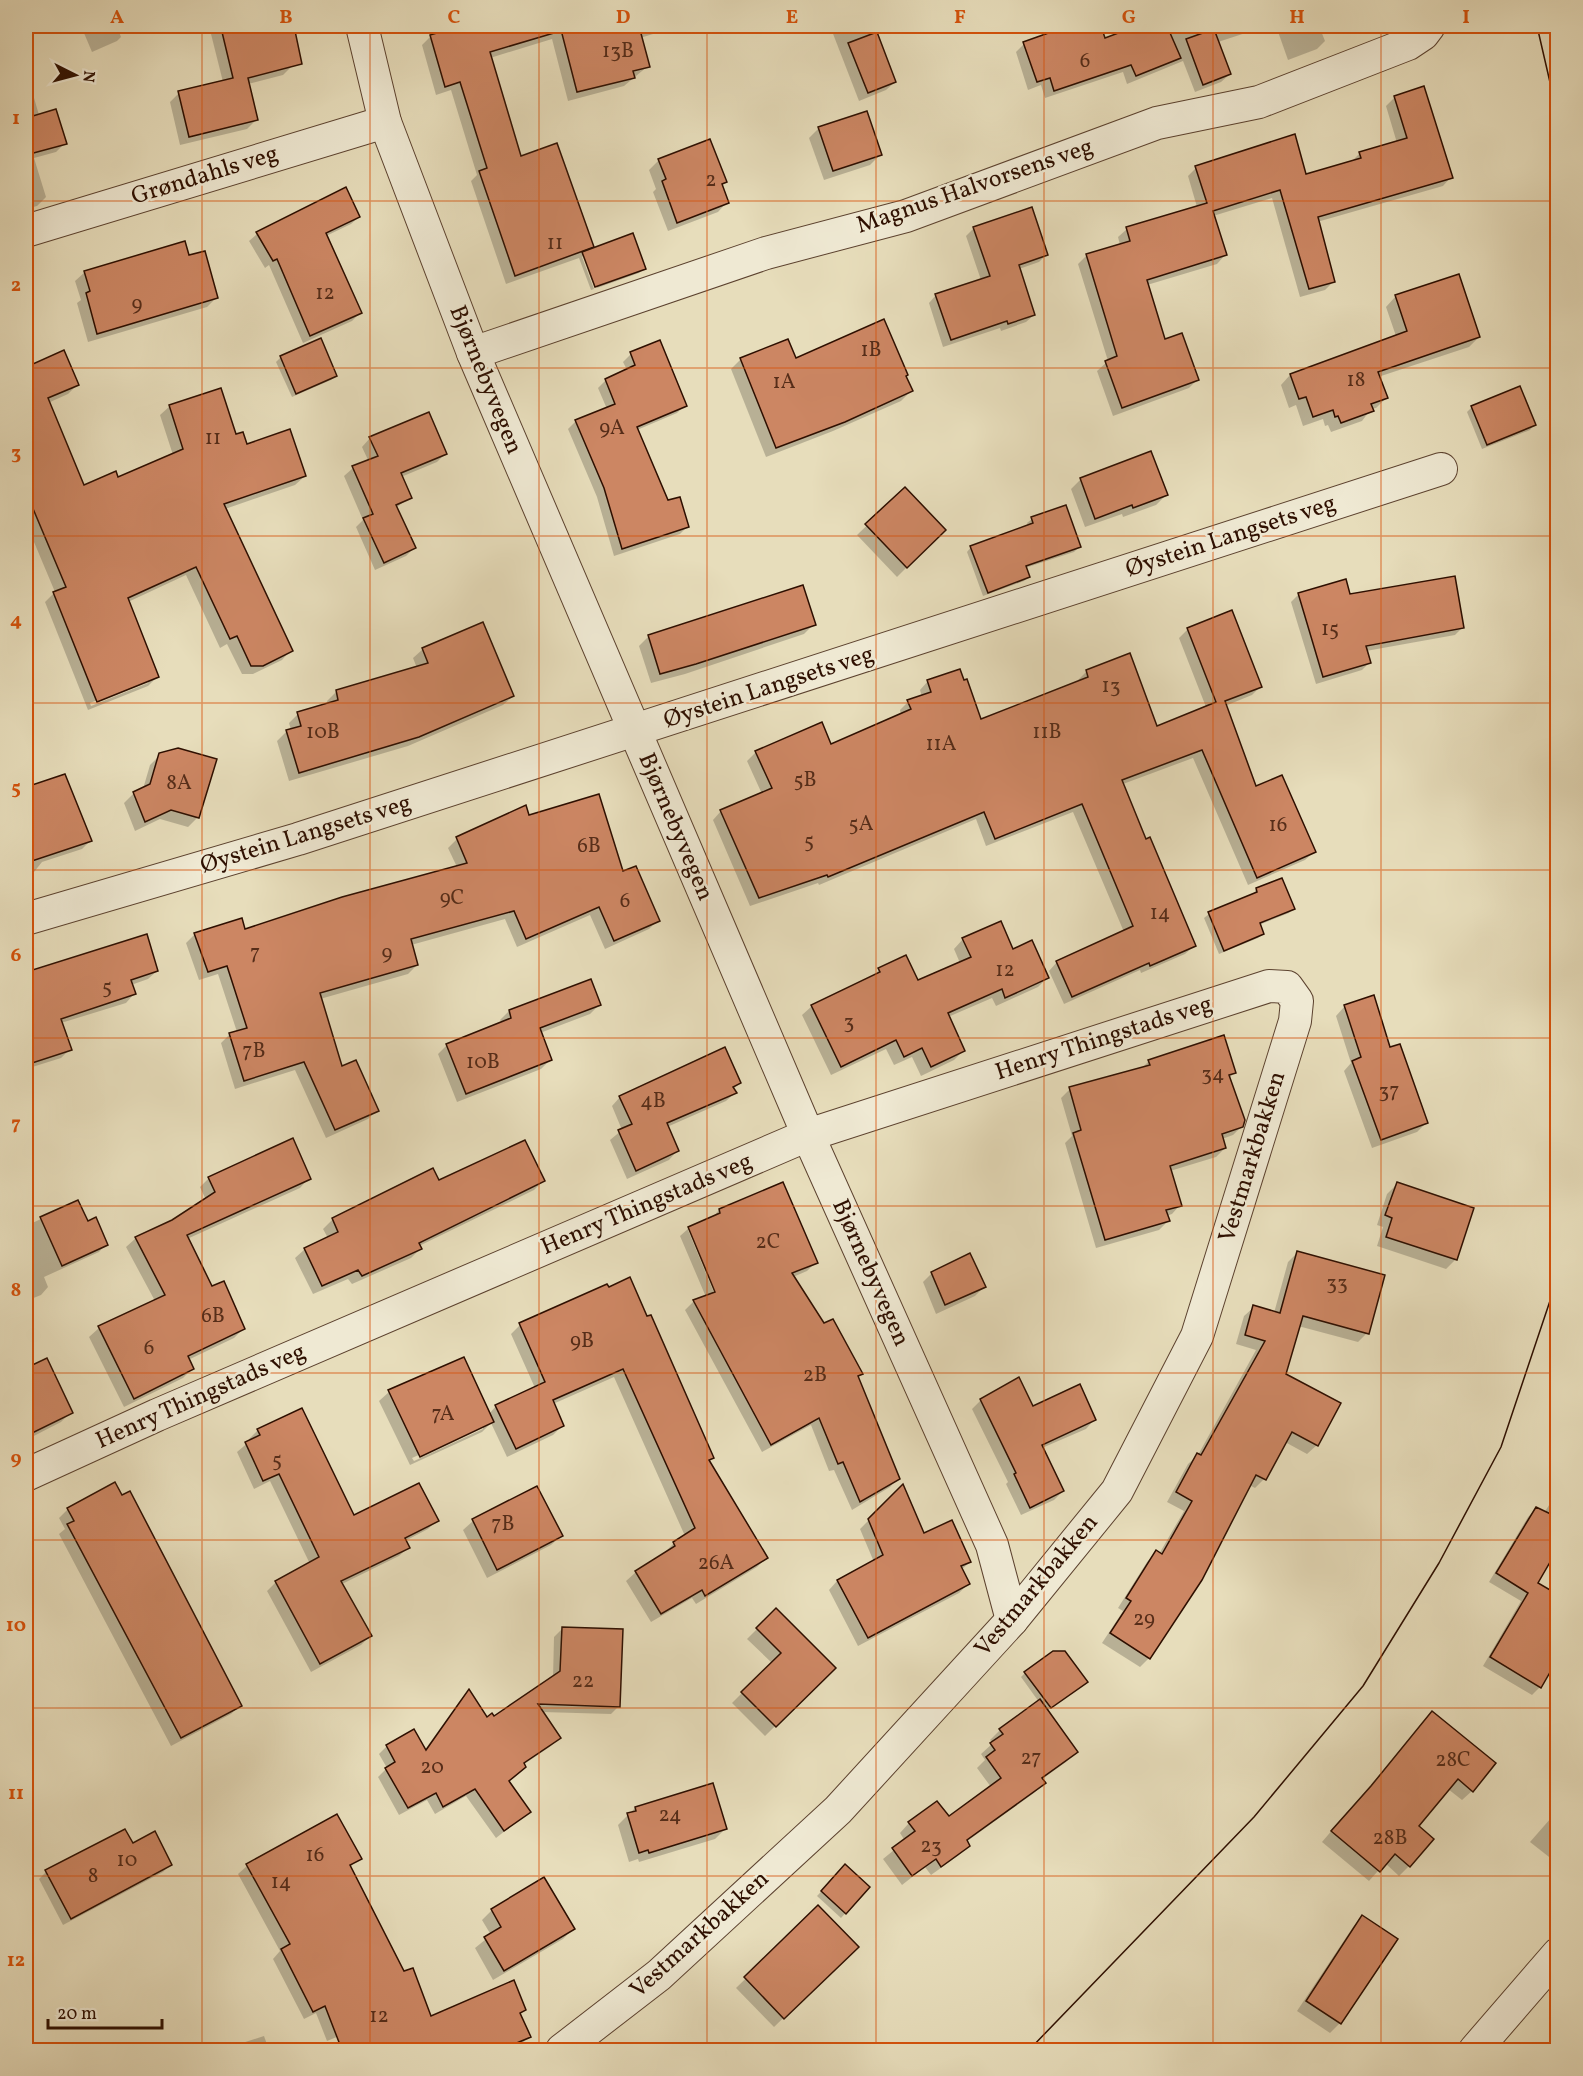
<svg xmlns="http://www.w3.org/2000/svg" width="1583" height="2076" font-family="Vollkorn,serif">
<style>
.shadow{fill:#0003;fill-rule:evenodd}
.building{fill:#cc8663;stroke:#2e0f00;stroke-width:1.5}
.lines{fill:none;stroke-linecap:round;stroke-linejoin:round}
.street-casing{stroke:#5c422f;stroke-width:34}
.street{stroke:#efe9d3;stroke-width:32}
.tram{stroke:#2e0f00;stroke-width:1.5}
.grid{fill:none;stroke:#d5520b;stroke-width:1.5;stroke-opacity:0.55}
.labels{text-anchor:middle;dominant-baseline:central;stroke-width:5;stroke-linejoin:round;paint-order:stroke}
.number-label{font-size:21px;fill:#562d19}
.street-label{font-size:24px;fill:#2e0f00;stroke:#efe9d3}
.neatline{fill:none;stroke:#d5520b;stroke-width:2}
.grid-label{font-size:20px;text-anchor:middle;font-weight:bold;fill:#d5520b}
</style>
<rect width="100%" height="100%" fill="#e7ddbb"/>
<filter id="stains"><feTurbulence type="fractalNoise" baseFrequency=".00333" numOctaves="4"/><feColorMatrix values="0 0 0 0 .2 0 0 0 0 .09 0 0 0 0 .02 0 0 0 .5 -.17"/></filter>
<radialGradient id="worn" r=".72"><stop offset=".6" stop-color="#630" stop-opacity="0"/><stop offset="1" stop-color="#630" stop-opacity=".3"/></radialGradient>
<g class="shadow">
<polygon points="81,26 117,26 121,37 117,41 92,52"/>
<polygon points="209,26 282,26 292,66 283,75 248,84 256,120 247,129 180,145 170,102 179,93 223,82"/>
<polygon points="442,26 679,26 640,38 648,66 624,86 568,101 552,39 490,58 520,158 592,247 588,251 644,268 639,273 597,288 585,254 582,257 594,289 591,290 579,258 506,284 471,181 477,175 451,90 436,95 422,45 431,36 442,33 440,27"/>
<polygon points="778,26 797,26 779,30"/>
<polygon points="830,26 873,26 895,82 886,90 859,101"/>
<polygon points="1041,26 1099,26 1104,40 1141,26 1267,26 1218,42 1230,74 1221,82 1195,92 1183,61 1127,84 1123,72 1045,98 1041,85 1028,90 1016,52 1024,44 1045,36"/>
<polygon points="1276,26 1319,26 1325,41 1317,49 1288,60"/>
<polygon points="32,91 39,115 65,143 56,152 34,158 46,197 37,206 26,209 26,93"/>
<polygon points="1395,97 1451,177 1443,186 1317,222 1334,281 1325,290 1300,297 1272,198 1213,216 1225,255 1217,264 1147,285 1164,341 1197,380 1189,388 1113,416 1097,371 1108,361 1078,264 1087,255 1120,245 1118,237 1127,229 1197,207 1188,176 1196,168 1305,176 1351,162 1360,153 1397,143 1386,106"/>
<polygon points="819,128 880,155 870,165 824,180 809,138"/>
<polygon points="659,160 725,182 721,186 727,202 718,212 668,231 653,192 656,189 649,170"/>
<polygon points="345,189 359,217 351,224 326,236 360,313 352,321 303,343 269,265 265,268 249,241 257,234"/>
<polygon points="974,228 1046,255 1039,262 1019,269 1034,315 1026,322 1001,331 1000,328 943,347 929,303 936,295 981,280 966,236"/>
<polygon points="188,257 217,297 207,307 88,342 77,303 81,300 75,281 85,272"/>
<polygon points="1458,275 1479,337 1469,347 1378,377 1386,398 1376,408 1371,409 1362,421 1331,432 1328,425 1325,426 1323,419 1303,426 1296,405 1289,408 1281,385 1290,375 1396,336 1386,307 1395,297"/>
<polygon points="659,342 685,405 677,413 637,430 667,502 688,526 680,534 614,556 597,497 568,429 576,421 607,409 598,388 606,380 627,370 623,362 631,354"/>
<path d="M26,353L31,366L77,385L68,394L48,403L83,487L118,479L173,455L160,415L170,406L235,436L246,445L305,476L295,485L225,509L291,650L282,660L253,674H242L227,644L220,648L186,575L128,602L157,677L148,686L88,710L45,602L55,592L26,523ZM148,680V683L91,706L90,703Z"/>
<polygon points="281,357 336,376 331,380 292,397 276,362"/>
<polygon points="741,359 795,360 904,377 911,391 901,401 833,431 766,457 731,369"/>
<polygon points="1472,407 1534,425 1530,430 1482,449 1467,412"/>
<polygon points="370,438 445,454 437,462 401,477 410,497 396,508 415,547 406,556 375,570 356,527 363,520 344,476 353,468 368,460 362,447"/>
<polygon points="1081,479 1166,495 1156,505 1123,517 1122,514 1085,527 1071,489"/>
<polygon points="905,489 944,530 897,577 857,535"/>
<polygon points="1032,519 1079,547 1074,552 1025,568 1029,577 1024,581 983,596 967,552 971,547 1028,526 1027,523"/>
<polygon points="1299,594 1349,596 1463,627 1455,635 1366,651 1370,662 1362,670 1316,684 1291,602"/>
<polygon points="814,624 804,634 685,674 651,683 639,646 649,636"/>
<polygon points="1188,629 1260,687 1252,695 1225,706 1255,788 1314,852 1305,860 1248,885 1193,758 1123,784 1145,841 1194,946 1185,954 1141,973 1140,970 1064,1004 1049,971 1057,962 1124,932 1073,812 986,846 976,819 819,885 818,883 750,906 713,820 721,811 762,794 747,761 756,752 830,746 901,715 900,710 908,702 922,697 920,690 928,681 980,721 1079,682 1078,680 1087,671 1156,727 1206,707 1179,638"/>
<polygon points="423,649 513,696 503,705 408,746 289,781 277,741 287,731 291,730 289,723 298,714 328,705 327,701 336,692 417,668 413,658"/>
<polygon points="160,755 198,817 188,827 160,819 135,831 124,803 134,793 143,789 150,765"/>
<polygon points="64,776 91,840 82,849 42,862 34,872 26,875 26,789"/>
<polygon points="528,817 622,874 658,920 649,929 605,949 590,915 517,947 505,919 411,945 417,965 408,974 320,999 342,1068 377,1110 368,1119 326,1138 295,1070 235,1089 221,1043 230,1034 237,1032 218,974 199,980 186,943 195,934 244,931 457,867 448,848 457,839"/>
<polygon points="1256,889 1293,908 1289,913 1259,925 1262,934 1258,938 1219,954 1204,918 1209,914 1253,896"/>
<polygon points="146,936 157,971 148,979 131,985 134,994 126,1003 61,1023 70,1049 61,1058 26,1069 26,974"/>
<polygon points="963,939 1012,951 1047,978 1038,987 996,1006 992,998 948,1017 963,1051 954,1060 921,1076 912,1057 894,1065 886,1049 831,1075 802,1015 812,1006 870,979 879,970 917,982 960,963 954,949"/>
<polygon points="1373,997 1389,1049 1426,1123 1417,1132 1372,1148 1344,1071 1351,1063 1336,1016 1344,1007"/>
<polygon points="599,1005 590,1014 540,1033 550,1060 541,1069 457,1102 438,1054 447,1045 502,1023 500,1020 509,1011"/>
<polygon points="1149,1061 1235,1072 1229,1078 1242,1126 1233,1135 1222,1139 1225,1148 1216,1157 1170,1171 1180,1205 1172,1214 1166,1216 1168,1221 1159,1230 1096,1248 1065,1143 1072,1136 1061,1098 1070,1089 1141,1069"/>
<polygon points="740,1083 733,1089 735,1093 726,1101 667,1127 677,1151 669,1160 627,1179 610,1140 622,1130 612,1106 620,1097"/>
<polygon points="209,1178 309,1178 300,1188 187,1239 211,1288 243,1329 234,1338 188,1360 192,1369 183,1378 124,1407 89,1337 99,1328 155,1301 126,1247 136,1238 173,1221 206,1200 200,1187"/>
<polygon points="543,1181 534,1190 419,1246 420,1249 411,1258 352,1284 348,1279 313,1294 295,1258 305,1249 328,1238 323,1229 333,1219 438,1182"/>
<polygon points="1397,1184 1456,1259 1446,1269 1377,1246 1383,1227 1377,1225 1387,1194"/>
<polygon points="77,1202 87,1223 106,1244 99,1252 44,1277 48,1287 41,1295 26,1301 26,1226"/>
<path d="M719,1210L816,1262L807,1271L793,1277L824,1325L861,1374L857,1378L898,1478L890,1487L852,1510L834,1470L829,1471L811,1425L762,1452L685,1310L694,1301L706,1297L680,1236L689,1228L712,1218ZM688,1230H691L720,1299L717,1300Z"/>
<polygon points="1298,1252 1367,1333 1358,1342 1298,1326 1284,1374 1317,1445 1307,1454 1285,1442 1264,1479 1255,1488 1249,1485 1149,1658 1140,1667 1102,1643 1123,1611 1118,1608 1147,1562 1156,1552 1159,1554 1184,1511 1167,1502 1188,1464 1198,1455 1256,1350 1236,1344 1244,1316 1254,1307 1274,1313 1288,1262"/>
<polygon points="932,1273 984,1287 975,1296 936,1314 923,1282"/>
<path d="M607,1286L712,1457L708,1462L766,1558L757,1567L696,1604L692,1598L651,1622L626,1581L636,1572L665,1553V1552L674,1543L685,1536L614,1377L553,1404L562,1426L553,1435L507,1457L491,1423L482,1432L410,1465L379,1401L389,1392L489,1414L496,1406L535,1388L511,1334L520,1325ZM483,1426V1429L414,1461L412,1458Z"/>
<polygon points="47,1360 71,1412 61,1422 26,1440 26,1370"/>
<polygon points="981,1400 1094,1420 1086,1429 1042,1448 1063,1491 1054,1500 1021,1515 1006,1484 1008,1482 972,1409"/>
<polygon points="302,1410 353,1517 437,1520 428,1529 405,1541 408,1548 399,1556 342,1584 370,1636 361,1645 311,1672 267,1591 276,1582 310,1564 270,1481 254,1489 237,1452 250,1441 249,1439 257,1431"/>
<polygon points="902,1487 923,1535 970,1562 961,1570 968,1584 959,1593 858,1646 829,1590 837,1581 874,1562 860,1529"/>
<polygon points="536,1488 561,1536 551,1545 487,1578 463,1530 473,1521"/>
<polygon points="1558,1491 1558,1547 1536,1583 1558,1596 1558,1657 1540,1687 1532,1695 1483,1666 1521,1601 1489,1582 1528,1517 1536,1509 1544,1513"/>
<polygon points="68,1509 240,1705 231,1714 171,1746 59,1534 65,1529 59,1518"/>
<polygon points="776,1610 834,1668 765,1736 732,1703 772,1663 747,1639"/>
<polygon points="562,1629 619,1706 611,1714 542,1712 559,1738 551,1746 523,1765 524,1767 508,1782 529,1812 496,1838 466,1796 435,1814 427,1800 399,1815 378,1777 387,1768 379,1754 387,1746 424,1751 461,1699 468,1692 487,1719 493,1718 553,1678 554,1637"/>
<polygon points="1025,1673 1081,1686 1047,1711 1076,1752 1066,1762 1041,1780 1044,1783 1034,1793 966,1842 968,1845 959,1855 931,1875 925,1867 902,1885 883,1859 905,1841 900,1833 909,1823 948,1818 991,1787 977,1768 985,1760 981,1754 993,1743 990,1740 1000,1730 1039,1702 1021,1677"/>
<polygon points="1432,1713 1472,1791 1462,1800 1448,1789 1417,1826 1409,1866 1399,1876 1385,1863 1369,1881 1322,1842"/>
<polygon points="635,1808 725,1829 715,1839 639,1862 638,1859 629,1862 618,1825"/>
<polygon points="1558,1810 1558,1864 1530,1842"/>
<polygon points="337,1816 360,1858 350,1867 404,1973 431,2018 525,2010 519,2015 529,2037 520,2045 508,2050 390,2050 387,2044 370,2050 350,2050 344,2034 327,2041 316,2013 304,2019 273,1959 280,1951 238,1874 247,1866"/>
<polygon points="132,1845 170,1865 163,1872 63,1925 39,1879 46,1872"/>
<polygon points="845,1866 868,1888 841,1918 817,1896"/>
<polygon points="818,1908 857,1947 774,2027 736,1988"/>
<polygon points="492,1910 573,1929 563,1939 493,1980 475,1948 491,1935 482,1920"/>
<polygon points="1363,1917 1396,1939 1340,2023 1330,2033 1297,2011 1353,1927"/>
<polygon points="264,2036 269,2050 221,2050"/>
<polygon points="1251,2045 1257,2050 1245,2050"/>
<polygon points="1534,2045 1540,2050 1528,2050"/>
</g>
<g class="building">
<polygon points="249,26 294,26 302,64 248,78 258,120 189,137 178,91 233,78 222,32"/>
<polygon points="461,26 552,26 554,33 490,52 521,156 557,143 594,247 515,276 479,171 487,168 460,82 445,87 430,35"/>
<polygon points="560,26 639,26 650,67 633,71 635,78 577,92"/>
<polygon points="1052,26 1101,26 1105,38 1137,26 1167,26 1181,58 1136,76 1131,65 1054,91 1050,78 1037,82 1023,42 1054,31"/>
<polygon points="1214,29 1231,74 1203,85 1186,39"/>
<polygon points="877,32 896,82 868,93 848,43"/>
<polygon points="1424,86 1453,178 1318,217 1335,282 1309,289 1280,190 1213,211 1227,255 1147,280 1165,339 1182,333 1199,380 1122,408 1105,361 1117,356 1086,254 1130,241 1126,227 1207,203 1195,166 1295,134 1306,174 1361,158 1359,152 1407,138 1394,96"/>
<polygon points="56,109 67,144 26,155 26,118"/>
<polygon points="867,111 882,155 833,171 818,127"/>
<polygon points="710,139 727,182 722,184 729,203 677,223 662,181 666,179 658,159"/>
<polygon points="346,187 360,217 326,233 362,313 310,336 277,259 273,261 256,232"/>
<polygon points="1032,207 1048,255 1019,265 1035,315 1008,324 1007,321 951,340 935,294 990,276 973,227"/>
<polygon points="633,233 646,269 595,287 582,252"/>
<polygon points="185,241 189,255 205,251 218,298 97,334 86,293 90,291 84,271"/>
<polygon points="1459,274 1480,337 1378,372 1388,398 1371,404 1374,411 1341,423 1338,416 1335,417 1333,410 1313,417 1306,397 1299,399 1290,374 1407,331 1395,295"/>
<polygon points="884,319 908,375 906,376 913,391 845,422 776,448 740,358 788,339 796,358"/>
<polygon points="321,338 337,376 296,394 280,356"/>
<polygon points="660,340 687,406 637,427 668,500 680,497 689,527 622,549 604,488 575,420 615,404 605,379 635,365 630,352"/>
<polygon points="26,346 33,364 64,350 79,385 48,398 84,485 116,471 118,477 183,449 169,405 221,388 236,434 243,432 247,444 290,429 306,476 224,504 293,651 263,666 251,666 237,636 230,639 196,567 128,598 159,677 97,702 53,592 66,587 26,492"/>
<polygon points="1520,386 1536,425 1487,445 1471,406"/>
<polygon points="429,412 447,454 401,473 412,498 396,505 416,548 384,563 363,518 373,514 352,466 378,456 369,437"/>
<polygon points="1151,451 1168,495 1133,508 1132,505 1095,519 1080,478"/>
<polygon points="905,487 946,530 907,568 865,524"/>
<polygon points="1066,505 1081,547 1026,566 1030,577 988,593 970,546 1033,523 1031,517"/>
<polygon points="1455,576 1464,628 1366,646 1371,663 1323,677 1298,593 1346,579 1350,594"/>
<polygon points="803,585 816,625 696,664 660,674 648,635"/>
<polygon points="1232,610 1262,687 1225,701 1256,786 1282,775 1316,852 1257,878 1202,750 1122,780 1146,839 1150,837 1196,946 1150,966 1149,963 1072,997 1056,961 1133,926 1082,804 995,839 984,812 828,877 827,875 759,898 720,810 772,788 755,751 822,722 831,744 911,709 907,700 931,692 927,680 960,669 964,680 967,679 981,719 1088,677 1086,670 1130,653 1157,726 1216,702 1187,628"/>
<polygon points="483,622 514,696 419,737 299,773 286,730 301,726 297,712 338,700 336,690 428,663 422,648"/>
<polygon points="178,748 217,759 199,818 171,810 145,822 133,792 150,784 159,753"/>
<polygon points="65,774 92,841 26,863 26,787"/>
<polygon points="599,794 623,871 636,866 660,921 614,941 599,907 526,939 514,911 411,939 418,965 320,993 342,1066 356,1060 379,1111 335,1130 304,1062 244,1081 229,1033 247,1028 227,966 208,972 194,933 242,918 245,929 342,897 467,863 456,837 526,805 529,815"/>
<polygon points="1282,878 1295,909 1260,923 1264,934 1224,951 1208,912 1257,892 1256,888"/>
<polygon points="1001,921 1013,949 1032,940 1049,978 1005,998 1002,989 948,1013 965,1051 931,1067 922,1048 904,1057 896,1040 841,1067 811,1005 880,972 878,968 906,955 918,980 971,957 962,938"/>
<polygon points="147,934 158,971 131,980 136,994 61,1019 72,1050 26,1065 26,972"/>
<polygon points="591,979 601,1005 540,1028 552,1060 466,1094 446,1044 511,1018 509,1010"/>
<polygon points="1374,995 1390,1047 1400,1044 1428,1123 1381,1140 1352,1061 1361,1057 1344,1005"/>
<polygon points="1224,1035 1236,1073 1229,1075 1245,1120 1243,1127 1222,1134 1226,1148 1170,1166 1182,1206 1166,1210 1170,1221 1105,1240 1073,1133 1081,1130 1069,1087 1150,1065 1148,1060"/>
<polygon points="725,1047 741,1083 733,1087 737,1093 667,1123 679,1151 636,1171 618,1130 632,1124 619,1096"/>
<polygon points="293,1138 311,1179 187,1235 212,1286 224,1281 245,1329 188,1356 194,1369 134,1399 98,1326 165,1295 135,1237 172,1220 215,1192 208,1177"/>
<polygon points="525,1140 545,1181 419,1243 422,1249 362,1276 358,1270 322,1286 304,1248 338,1232 332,1218 433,1168 439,1180"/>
<polygon points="783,1182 818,1263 792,1273 824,1323 833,1319 863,1374 858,1376 900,1479 860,1502 843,1462 838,1464 819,1418 771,1445 693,1300 715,1292 688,1227 720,1213 719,1209"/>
<polygon points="1397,1182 1474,1208 1457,1260 1386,1237 1392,1218 1385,1215"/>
<polygon points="78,1200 88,1221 96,1217 108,1245 62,1266 40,1217"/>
<polygon points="1297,1251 1385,1275 1369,1334 1303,1316 1286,1374 1341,1403 1318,1446 1292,1432 1266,1480 1256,1475 1202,1580 1150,1659 1110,1633 1131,1601 1126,1598 1156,1550 1162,1554 1192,1501 1176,1492 1197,1453 1201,1455 1265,1341 1245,1335 1253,1305 1280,1313"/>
<polygon points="970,1253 986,1287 945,1305 931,1272"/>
<polygon points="630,1277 647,1316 651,1315 714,1458 709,1460 768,1558 705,1596 702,1590 661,1614 635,1571 675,1546 673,1542 695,1528 623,1369 553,1400 564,1426 516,1449 495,1405 545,1382 519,1323 607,1284 609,1287"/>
<polygon points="464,1357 494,1422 420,1457 388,1390"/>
<polygon points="47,1358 73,1413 26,1436 26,1368"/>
<polygon points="1019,1377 1033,1406 1080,1384 1096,1420 1042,1445 1064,1491 1030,1508 1014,1474 1016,1473 980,1399"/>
<polygon points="302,1408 354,1515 419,1483 439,1521 405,1538 410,1548 341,1581 372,1636 320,1664 275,1581 319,1557 279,1474 263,1481 245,1442 260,1435 257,1429"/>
<polygon points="115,1482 122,1495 130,1491 242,1706 181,1738 67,1524 74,1521 67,1508"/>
<polygon points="903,1484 924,1533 952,1520 971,1562 961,1566 970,1584 868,1638 837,1580 883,1555 868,1519"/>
<polygon points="537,1486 563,1536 497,1570 472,1519"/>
<polygon points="1536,1507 1557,1517 1557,1550 1538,1583 1557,1594 1557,1660 1541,1688 1490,1657 1528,1593 1496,1573"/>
<polygon points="776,1608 836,1668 776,1727 741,1692 781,1653 756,1628"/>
<polygon points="562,1627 623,1629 620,1707 538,1704 561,1738 524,1763 526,1767 509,1781 531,1812 504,1831 475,1789 443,1807 436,1793 408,1808 385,1768 395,1762 386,1745 414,1729 426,1750 469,1689 487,1717 492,1713 494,1716 560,1671"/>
<polygon points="1053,1651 1065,1651 1088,1682 1051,1708 1024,1672"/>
<polygon points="1040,1699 1078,1752 1042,1778 1046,1783 967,1840 970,1846 941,1867 936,1859 912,1876 892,1848 915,1831 908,1822 937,1801 949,1816 1001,1778 986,1757 995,1750 990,1743 1003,1734 999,1729"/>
<polygon points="1432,1711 1496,1763 1473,1792 1458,1779 1419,1826 1434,1839 1410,1867 1395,1854 1380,1872 1331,1831 1371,1786"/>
<polygon points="713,1783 727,1829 649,1853 648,1850 639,1853 627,1813 636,1811 635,1807"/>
<polygon points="337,1814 362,1859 350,1865 404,1971 413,1968 431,2016 514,1980 526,2010 520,2013 531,2037 500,2050 342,2050 325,2006 313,2012 281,1949 290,1944 246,1864"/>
<polygon points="125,1829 133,1843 155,1831 172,1865 71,1919 45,1870"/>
<polygon points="845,1864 870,1887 846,1914 821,1891"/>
<polygon points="544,1877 575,1929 504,1971 484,1937 501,1927 491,1909"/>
<polygon points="818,1905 859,1947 784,2019 744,1977"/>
<polygon points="1362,1915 1398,1939 1341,2024 1306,2001"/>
</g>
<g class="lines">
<g class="street-casing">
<g id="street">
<polyline points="362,26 385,122 473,353 808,1135 992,1545 1012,1620"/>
<polyline points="26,231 385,122"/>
<polyline points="473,353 766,253 906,216 1157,123 1259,102 1408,44 1423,34 1429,26"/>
<polyline points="26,919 298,839 1441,469"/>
<polyline points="26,1475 157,1415 808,1135 1269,986 1287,987 1297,1001 1295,1021 1197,1336 1117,1491 1012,1620 838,1810 659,1975 562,2050"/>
<polyline points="1475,2050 1558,1954"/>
</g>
</g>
<use href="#street" class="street"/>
<g class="tram">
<polyline points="1537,26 1558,117"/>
<polyline points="1029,2050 1254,1817 1363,1686 1439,1563 1501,1447 1558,1277"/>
</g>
</g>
<path class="grid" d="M202,26V2050M370,26V2050M539,26V2050M707,26V2050M876,26V2050M1044,26V2050M1213,26V2050M1381,26V2050M26,201H1558M26,368H1558M26,536H1558M26,703H1558M26,870H1558M26,1038H1558M26,1206H1558M26,1373H1558M26,1540H1558M26,1708H1558M26,1876H1558"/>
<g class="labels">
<g class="number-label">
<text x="618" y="51">13B</text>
<text x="1085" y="61">6</text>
<text x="711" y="180">2</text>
<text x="555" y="243">11</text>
<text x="325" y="293">12</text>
<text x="137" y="304">9</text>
<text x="871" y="350">1B</text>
<text x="1356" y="380">18</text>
<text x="784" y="382">1A</text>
<text x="612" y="428">9A</text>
<text x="213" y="438">11</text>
<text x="1330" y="629">15</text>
<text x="1111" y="686">13</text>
<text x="323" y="732">10B</text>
<text x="1047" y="732">11B</text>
<text x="941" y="744">11A</text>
<text x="805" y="780">5B</text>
<text x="179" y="783">8A</text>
<text x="861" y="824">5A</text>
<text x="1278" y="825">16</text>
<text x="809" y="841">5</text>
<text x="589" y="846">6B</text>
<text x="452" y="898">9C</text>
<text x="625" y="901">6</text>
<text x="1160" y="913">14</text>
<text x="255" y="953">7</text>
<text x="387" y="953">9</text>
<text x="1005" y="970">12</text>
<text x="107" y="987">5</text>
<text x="849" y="1022">3</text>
<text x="254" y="1051">7B</text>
<text x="483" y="1062">10B</text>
<text x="1213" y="1074">34</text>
<text x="1389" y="1091">37</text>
<text x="653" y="1101">4B</text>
<text x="768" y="1242">2C</text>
<text x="1337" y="1283">33</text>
<text x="213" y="1316">6B</text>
<text x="582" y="1341">9B</text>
<text x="149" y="1348">6</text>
<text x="815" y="1375">2B</text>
<text x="443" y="1414">7A</text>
<text x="277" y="1460">5</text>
<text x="503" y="1524">7B</text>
<text x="716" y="1563">26A</text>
<text x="1144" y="1619">29</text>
<text x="583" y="1681">22</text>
<text x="1031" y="1758">27</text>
<text x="1453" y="1760">28C</text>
<text x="432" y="1767">20</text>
<text x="670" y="1815">24</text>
<text x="1390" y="1838">28B</text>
<text x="931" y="1846">23</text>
<text x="315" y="1855">16</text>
<text x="127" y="1860">10</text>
<text x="93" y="1876">8</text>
<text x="281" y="1882">14</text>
<text x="379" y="2016">12</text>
</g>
<g class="street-label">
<text transform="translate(205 176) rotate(-17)">Grøndahls veg</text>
<text transform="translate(975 187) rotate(-19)">Magnus Halvorsens veg</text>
<text transform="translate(485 380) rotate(68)">Bjørnebyvegen</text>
<text transform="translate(1231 537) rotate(-18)">Øystein Langsets veg</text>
<text transform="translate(769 688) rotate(-18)">Øystein Langsets veg</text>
<text transform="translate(675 827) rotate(67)">Bjørnebyvegen</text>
<text transform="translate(306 835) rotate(-17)">Øystein Langsets veg</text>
<text transform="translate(1104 1039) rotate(-18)">Henry Thingstads veg</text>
<text transform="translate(1253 1157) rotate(-73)">Vestmarkbakken</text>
<text transform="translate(647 1205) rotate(-23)">Henry Thingstads veg</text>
<text transform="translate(870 1273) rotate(66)">Bjørnebyvegen</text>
<text transform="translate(201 1397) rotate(-24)">Henry Thingstads veg</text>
<text transform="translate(1037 1586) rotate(-50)">Vestmarkbakken</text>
<text transform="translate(700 1935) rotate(-42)">Vestmarkbakken</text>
</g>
</g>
<rect width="1583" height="2076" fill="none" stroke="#e7ddbb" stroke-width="66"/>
<g transform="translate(75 75) rotate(96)" stroke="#efe9d3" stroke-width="4.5" paint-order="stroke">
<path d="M0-4.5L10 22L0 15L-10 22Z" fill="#2e0f00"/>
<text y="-9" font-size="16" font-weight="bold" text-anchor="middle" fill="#2e0f00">N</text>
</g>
<path d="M48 2019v9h114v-9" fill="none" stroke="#2e0f00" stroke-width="3"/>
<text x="57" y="2019" font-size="18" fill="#2e0f00" stroke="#efe9d3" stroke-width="4.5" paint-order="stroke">20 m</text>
<rect x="33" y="33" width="1517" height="2010" class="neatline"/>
<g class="grid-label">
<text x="117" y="23">A</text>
<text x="286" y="23">B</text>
<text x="454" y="23">C</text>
<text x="623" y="23">D</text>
<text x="792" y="23">E</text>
<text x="960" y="23">F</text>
<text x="1129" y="23">G</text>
<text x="1297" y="23">H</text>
<text x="1466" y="23">I</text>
<text x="16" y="124">1</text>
<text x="16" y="291">2</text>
<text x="16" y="459">3</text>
<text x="16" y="626">4</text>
<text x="16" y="794">5</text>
<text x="16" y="961">6</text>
<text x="16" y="1129">7</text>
<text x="16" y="1296">8</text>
<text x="16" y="1464">9</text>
<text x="16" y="1631">10</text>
<text x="16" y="1799">11</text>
<text x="16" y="1966">12</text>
</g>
<rect width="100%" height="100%" filter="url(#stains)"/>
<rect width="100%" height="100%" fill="url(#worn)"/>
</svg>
